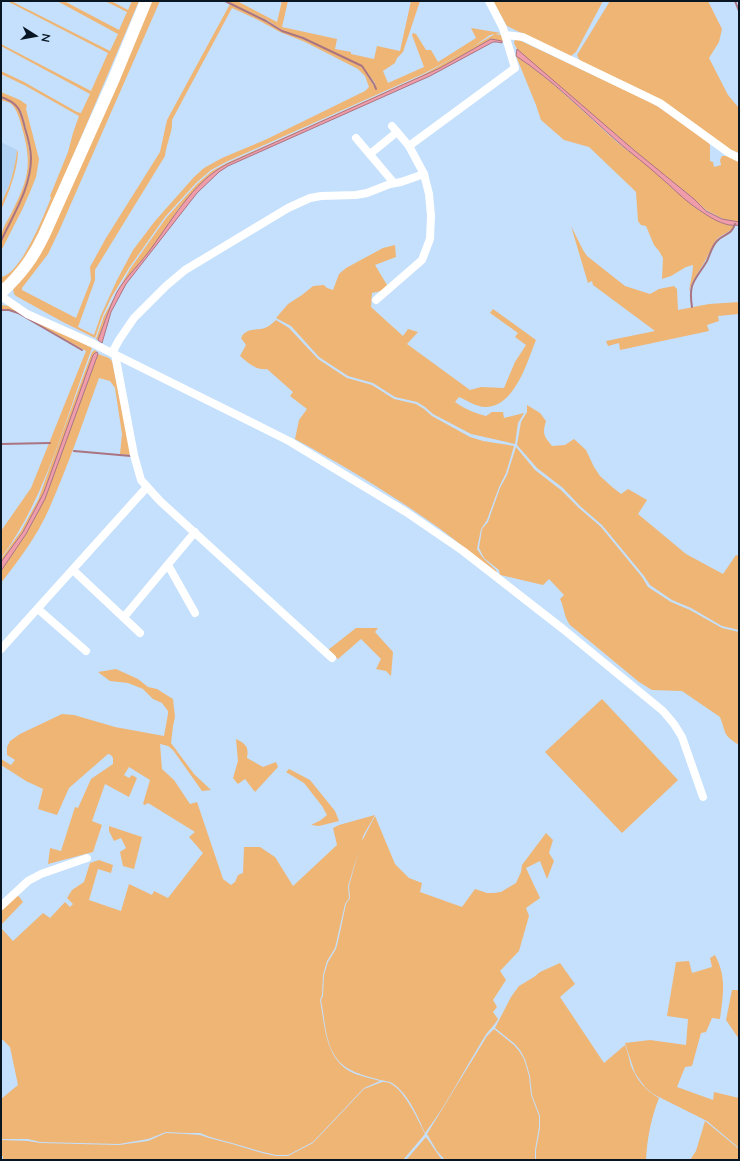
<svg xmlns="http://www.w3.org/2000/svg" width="740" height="1161" font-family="Lato,sans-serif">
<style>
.built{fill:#b3d3f4}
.green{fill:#efb574;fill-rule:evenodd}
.water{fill:#f09caa;stroke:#aa7481}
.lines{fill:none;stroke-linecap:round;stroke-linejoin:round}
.stream{stroke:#aa7481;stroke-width:2}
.minor{stroke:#fff;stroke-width:8}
.secondary{stroke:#fff;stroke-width:12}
</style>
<rect width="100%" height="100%" fill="#c4e0fd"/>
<polygon class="built" points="1,142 17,150 15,167 9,185 1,205"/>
<g class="green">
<path d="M7,1H11L110,51L118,34L57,1H64L119,30L127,12L105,1H111L128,10L132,1H139L53,203L39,233L25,259L4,283L1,282V277C21,274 44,215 51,198L50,196L68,152L73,133L79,116L26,86L1,74V71L24,82L77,112L81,113L90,94L1,46V44L91,91L108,53Z"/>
<path d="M152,1H160L59,231L48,254L22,288V290L76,318L91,280L90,267L106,238L160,152L167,120L230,4L266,21L285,33L303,38L362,67L376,89L375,83L362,66L303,37L285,32L267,20L226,1H237L277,22L282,1H288L282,27L337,39L335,49L351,52V54L374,59L377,46L400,51L411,1H420L403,52L397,58L395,63L383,71L388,83L424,67L412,35L413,33L416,34L426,50H431L438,62L476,38L471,28L501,33L490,35L471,48L423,74L300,129L228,161L211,170L196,183L165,217L129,268L111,298L103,315L95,338L61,321L16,296L14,294L13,289ZM232,8L258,20L280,32L305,42L358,69L365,76L369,87L365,91L265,140L222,158L204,168L194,177L155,221L133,250L117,280L101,315L94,335L78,327L95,280V270L165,156C166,144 173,132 172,120Z"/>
<polygon points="493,1 603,1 576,52 571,56 569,56 507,26"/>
<polygon points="610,1 708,1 722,29 719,42 709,58 728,95 739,108 739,153 731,150 667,104 580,61 577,55"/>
<polygon points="495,34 501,35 504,42 491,39 440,68 227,164 209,176 179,208 157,242 121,286 106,317 98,340 96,339 104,316 130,269 166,218 197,184 212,171 229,162 301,130 423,75"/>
<polygon points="515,39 519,40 650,102 660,108 708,142 710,145 710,161 713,162 714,167 721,165 720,160 722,156 727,156 739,161 739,222 723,219 706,210 694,199 647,161 527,59 517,49 514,43"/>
<path d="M516,56C553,80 585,114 618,143C629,152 641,160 652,169C676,191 701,219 734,226C730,233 722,234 717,239C712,245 709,254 705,261C699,272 692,280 689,292C690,283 693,273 693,265L686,267L671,276L662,279L663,258L659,251L654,245L646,226L641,225L638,221L636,192L631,187L589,147L564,140L541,120L536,105Z"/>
<path d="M1,92L20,100L27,105L26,109L39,159L36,177L30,192L22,210L1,251V243C13,216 32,188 31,159C31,148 28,138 26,128C22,110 19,103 1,97Z"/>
<path d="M1,98C19,104 21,112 25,129C27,139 30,149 30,160C30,188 13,215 1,240C1,230 6,223 11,214C28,180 33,166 22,128C20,120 17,108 10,103C8,102 4,101 1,100Z"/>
<path d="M17,150L18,152C17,172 9,192 1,210C1,201 6,194 9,186C13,174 16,162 17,150Z"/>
<polygon points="571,226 583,250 587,256 625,286 650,294 659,289 674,286 677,289 678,310 709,304 739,302 739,314 718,316 719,321 707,325 709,331 620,350 619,343 608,346 606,341 655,331 593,285 592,281 588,283"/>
<path d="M395,245L396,257L375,265L387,285L385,290L372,293L371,307L403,336L408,329L418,332L407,344L470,390L481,387L504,388L515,362L526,345L515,337L518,333L490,313L493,309L536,340C527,362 515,407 485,407C477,407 466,400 459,397L455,402C465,409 474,413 486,416L492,412H503L504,418L524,413L518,423L515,444L471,434L433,414L425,407L417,402L395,397L373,383L348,376L319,357L291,326L276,318L288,304L302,295L313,286L324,285L327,288L333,290L339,274L346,268L383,248Z"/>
<path d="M1,305L9,306L92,348C65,419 47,496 1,558V531L31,488L86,351L18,313L9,309H1Z"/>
<path d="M276,320L289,328L318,359L347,378L372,385L394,399L416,404L424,409L432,416L470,437L483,441L514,446L506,473L499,487L487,520L481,529L477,549L483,558L496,570L497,573C477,558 458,542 439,528C393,495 344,466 295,439L299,420L307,409L290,396L293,392L267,369C257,371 248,363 240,356L246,345L241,338C245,329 254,330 261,329C267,328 272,324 276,320Z"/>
<polygon points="95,350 97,352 95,353 93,355 44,492 23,532 1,562 1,559 21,531 38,500 92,352"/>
<path d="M98,354L109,358L112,361L131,452L129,455L120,454L122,434L115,388L110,381L99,378C83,422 68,466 49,509C37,536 19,560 1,583V571L26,534L45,499Z"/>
<path d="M527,405L540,413L546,421C542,434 544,436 552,446L565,445L574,439L586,450L594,467L600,476L611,486L621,494L628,489L647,500L638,514L686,554L723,574L736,555L739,556V630L722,626L691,608L672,600L650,585L644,576L602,525L580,506L563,488L537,468L517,445L521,422L527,412Z"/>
<path d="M516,447L535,470L561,490L579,508L601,527L642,577L648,587L671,602L690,610L722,628L739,632V745C722,734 727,735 720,717L682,691L652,690L639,682L570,625C563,615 565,609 560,599L564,595L549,579L543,585L500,575L499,570L484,558L479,548L482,529L488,522L500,488L507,475Z"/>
<polygon points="356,628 378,628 375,632 393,652 391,676 386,671 376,669 381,659 361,639 338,659 328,650"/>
<path d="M116,669L138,679L148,687L157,689L173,699L175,717L173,726L171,743L194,774L211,790L202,791L173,750L168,746L160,744L162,769L174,780L190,804L197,802L223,879L231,885L235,882L238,875L243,873L244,847H260L275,857L293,886L337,845L333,828L339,825L375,815L363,836L362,841L375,816L395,864L409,878L422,883L420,892L462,907L475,889L487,893H494L501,892L516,883L521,872L522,865L546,833L553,840L549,853L554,861L547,879L540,861L526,868L540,898L526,908L529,916L519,951L500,971L506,980L493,1000L497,1007L493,1012L498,1019C494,1026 489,1030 485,1036C465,1068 448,1103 425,1133C418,1117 408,1093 392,1083C389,1081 384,1081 380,1080C364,1075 345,1072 335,1056C325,1041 325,1019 321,1000L323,996L324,975L328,962L336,949L339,937L346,904L350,898L349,886L359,850L348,886L349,898L345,904L335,948L327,961L323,975L322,995L320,1000C325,1026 325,1058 351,1072C359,1076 371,1078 380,1081L364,1088L313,1142L288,1155H276L263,1152L232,1143L210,1137L200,1133H186L166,1132L148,1139L119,1144L40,1142L28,1139H1V1099L18,1085L10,1047L3,1040H1V928L13,941L43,913L50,918L65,902L70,907L73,904L67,898L72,890L84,882L90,863L99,860L113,865L111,873L98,869L89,900L121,911L129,884L152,895L154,891L168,898L203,853L189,837L195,832L148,803L145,805L143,804L150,780L129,767L124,775L129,778L132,775L137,778L129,797L105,784L92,821L102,825L93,852L48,864L50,848L61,851L75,807L78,808L91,779L113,764V758L111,755L108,754L69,788L57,815L38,809L43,789L26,781L1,765V759L11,765L15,760L7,755V747L10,741L20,734L62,714L74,715L115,727L164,736L168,714V711L162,703L153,699L143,689L128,683L110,681L98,672Z"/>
<polygon points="602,699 678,780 622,833 545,752"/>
<path d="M236,739C246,744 249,747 247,758L263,767L276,762L278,767L255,792L245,779L238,784L233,778L238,761Z"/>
<polygon points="289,769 310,780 335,811 339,821 319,826 311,825 321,820 327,815 322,806 304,783 286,772"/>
<polygon points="109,826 142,837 134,869 123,866 120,852 126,848 121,838 114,841 109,831"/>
<polygon points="17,894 23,902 1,925 1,910"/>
<path d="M715,955C727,978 723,994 720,1019L712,1018L706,1032L701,1033L692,1066L685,1067L677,1087L713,1100L714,1092L739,1098V1148L707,1121L653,1094L645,1087L635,1073L625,1043L650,1040L686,1045L688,1019L667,1016L676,962L689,961L692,973L712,967L710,958Z"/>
<path d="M560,963L575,984L560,997L604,1063L625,1045C628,1052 629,1059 631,1066C637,1080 646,1091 659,1098C651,1118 647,1139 646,1160H536V1150L540,1128V1116L532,1095L530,1076L525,1059L520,1050L515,1044L495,1028L511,997L519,986L534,977L540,972Z"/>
<polygon points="732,990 739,990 739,1039 726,1020"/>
<polygon points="494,1029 514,1045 519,1051 524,1059 529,1076 531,1095 539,1116 539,1127 535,1150 535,1160 445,1160 437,1151 427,1134 487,1036"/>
<path d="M382,1082C384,1082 389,1082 391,1084C405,1091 418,1120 425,1134L403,1160H3V1156H1V1140L28,1141L40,1143L119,1145L148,1141L166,1133L186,1134L200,1135L209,1138L232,1144L262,1153L276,1156H288L313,1143L364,1089Z"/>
<polygon points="705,1121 739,1149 739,1160 690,1160 696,1151"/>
<polygon points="426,1137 442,1160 406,1160"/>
</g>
<g class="water">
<path d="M491,39L502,41V43L497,42H493L430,76L228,166L219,172L197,193L126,284L111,312L102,343L98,340C104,324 109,308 117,292C125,278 137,267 147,254C170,224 192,182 227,164L440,68Z"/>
<path d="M517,49L635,151L694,199L706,211L722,219L739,222V225C723,228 705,214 692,205C681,197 671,186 660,177C647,165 632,154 618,142C585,113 553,80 516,56Z"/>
<polygon points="97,352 98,354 45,499 26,534 1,571 1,562 23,532 44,492 93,355 95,353"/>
</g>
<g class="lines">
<g class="stream">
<polyline points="225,1 266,21 282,31 303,38 362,66 374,84 376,89"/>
<polyline points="735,1 739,11"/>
<path d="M1,97C19,103 21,111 25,128C28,138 31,148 31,158C31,188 13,215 1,241"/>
<path d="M692,307C688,282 695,281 707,261C710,254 712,246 717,241C724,233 731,236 735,224"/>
<polyline points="1,310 9,310 18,313 82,350"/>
<polyline points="1,444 50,443"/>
<polyline points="74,451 131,456"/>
</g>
<g class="minor">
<polyline points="506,35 523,37 660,103 729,153 739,158"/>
<polyline points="356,138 394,183"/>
<polyline points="409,146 515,68 503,28 489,1"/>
<polyline points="370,154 397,132"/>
<polyline points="1,296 27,314 94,344 289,441 406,512 463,551 563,629 663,711 674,724 682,737 703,797"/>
<polyline points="376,300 422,260 430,239 431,216 429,194 424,174 409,146 392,126"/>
<polyline points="112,353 119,340 134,318 166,286 185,270 288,208 310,198 321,196 356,195 367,193 390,184 401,182 424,174"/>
<polyline points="115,354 134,455 141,480 160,501 332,658"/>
<polyline points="168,565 195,613"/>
<polyline points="73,570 140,633"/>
<polyline points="38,609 86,651"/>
<polyline points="124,617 195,532"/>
<polyline points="1,649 147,487"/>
<polyline points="1,906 28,881 41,874 87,858"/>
</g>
<path class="secondary" d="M1,293C21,274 32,260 44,235L113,81L146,1"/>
</g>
<rect width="740" height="1161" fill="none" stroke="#081522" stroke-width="4"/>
<g transform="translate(36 36) rotate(101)" stroke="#c4e0fd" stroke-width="3" paint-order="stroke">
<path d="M0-3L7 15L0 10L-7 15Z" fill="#081522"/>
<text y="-6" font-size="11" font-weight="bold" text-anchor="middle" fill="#081522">N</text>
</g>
</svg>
